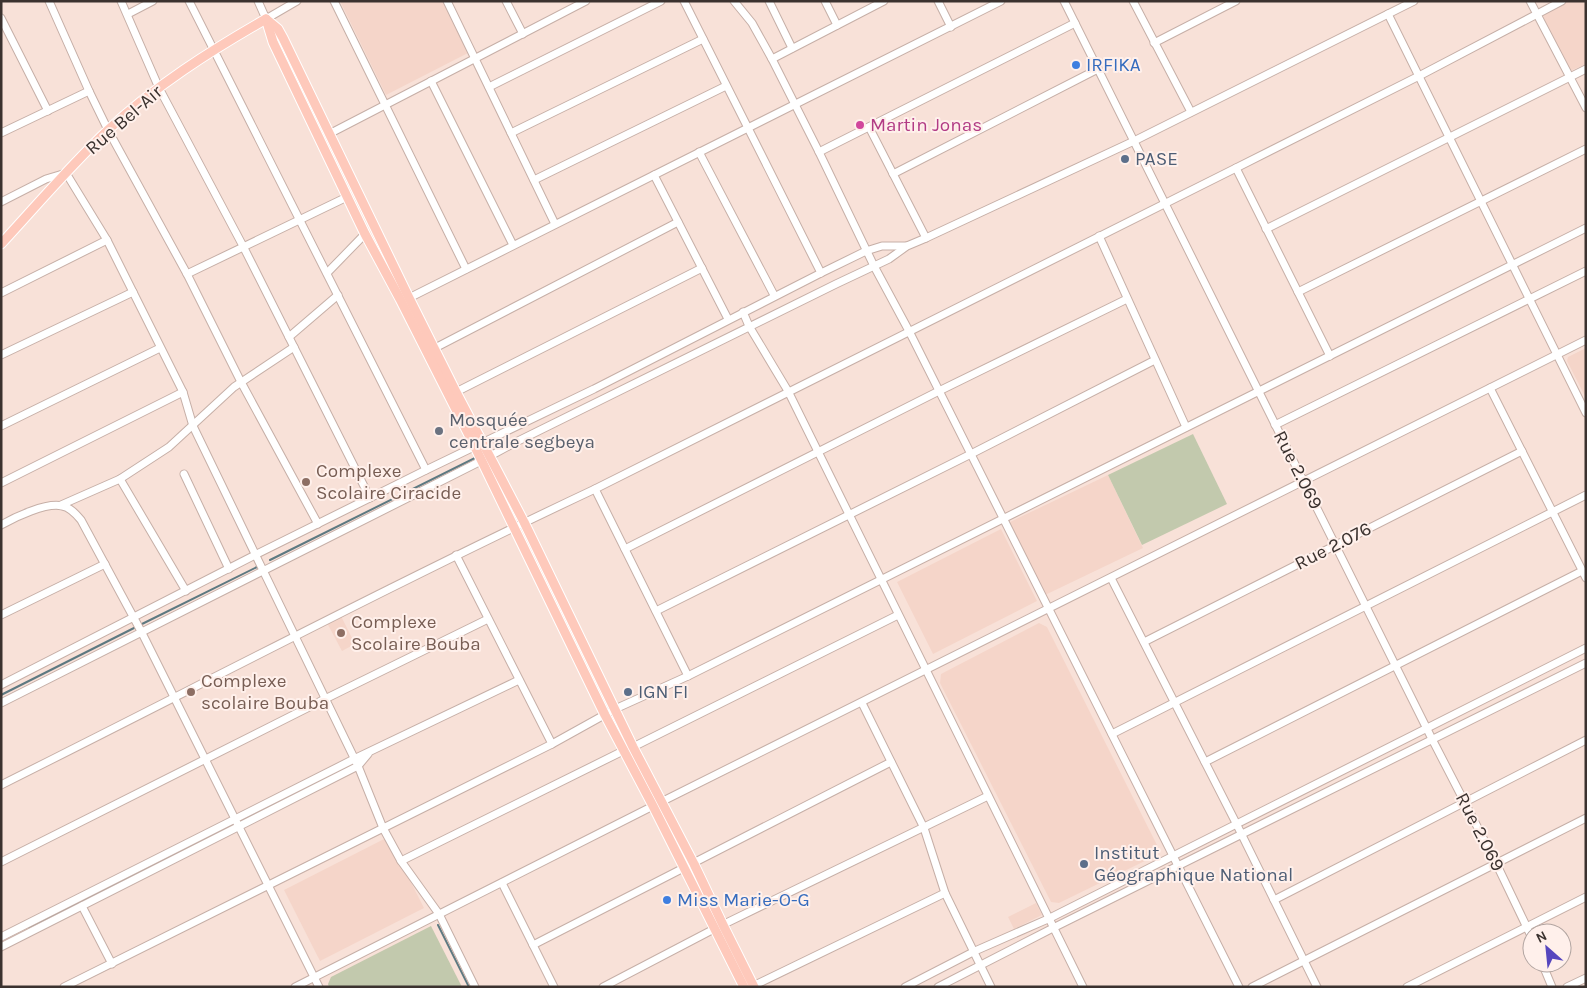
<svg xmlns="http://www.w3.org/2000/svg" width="1587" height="988" font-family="Karla,sans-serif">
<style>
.built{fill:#f5d5c9}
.pitch{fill:#c2c9ad}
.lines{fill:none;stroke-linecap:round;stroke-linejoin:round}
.stream{stroke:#5d7981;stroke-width:2}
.minor-casing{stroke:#c6afa7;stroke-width:9}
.major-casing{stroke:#fff;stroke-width:11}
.minor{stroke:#fff;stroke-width:7}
.major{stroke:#fec9bb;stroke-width:9}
.shop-dot{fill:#3f7fe0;stroke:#fff0eb;stroke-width:2}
.hotel-dot{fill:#d1479c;stroke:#fff0eb;stroke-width:2}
.service-dot{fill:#5c6f8a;stroke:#fff0eb;stroke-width:2}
.worship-dot{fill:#6b7280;stroke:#fff0eb;stroke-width:2}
.education-dot{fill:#8d6e63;stroke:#fff0eb;stroke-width:2}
.labels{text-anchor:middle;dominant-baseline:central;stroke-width:4;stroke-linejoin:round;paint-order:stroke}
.shop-label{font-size:19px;fill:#366cbe;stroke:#fff0eb;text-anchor:start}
.street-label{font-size:19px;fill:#3b322f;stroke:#fff0eb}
.hotel-label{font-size:19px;fill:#b23c85;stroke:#fff0eb;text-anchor:start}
.service-label{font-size:19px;fill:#4e5e75;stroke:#fff0eb;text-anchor:start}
.worship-label{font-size:19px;fill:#5b616d;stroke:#fff0eb;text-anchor:start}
.education-label{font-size:19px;fill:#785e54;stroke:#fff0eb;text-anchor:start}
</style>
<rect width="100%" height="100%" fill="#f8e1d8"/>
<g class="built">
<polygon points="340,1 442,1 468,53 386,95"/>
<polygon points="1568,1 1586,1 1586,64 1570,71 1542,14"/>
<polygon points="1586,348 1586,398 1567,361 1568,357"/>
<polygon points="1108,475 1143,548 1045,595 1010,522"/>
<polygon points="1001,529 1037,601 933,654 897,582"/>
<polygon points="340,614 355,644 342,651 326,621"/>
<polygon points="1039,623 1047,627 1159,849 1155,856 1059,903 1051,902 940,683 941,674"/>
<polygon points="388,837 424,908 320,961 284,890"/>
<polygon points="1036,903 1042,915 1014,929 1008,917"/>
</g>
<g class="pitch">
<polygon points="1193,434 1227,504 1142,545 1108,475"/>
<polygon points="431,926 462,987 329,987 328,984 331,977"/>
</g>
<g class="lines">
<g class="stream">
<polyline points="270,560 477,457"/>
<polyline points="142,624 257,567"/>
<polyline points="1,695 134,628"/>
<polyline points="242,820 292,796"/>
<polyline points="438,925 469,987"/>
<polyline points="29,927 232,825"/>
</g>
<g class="minor-casing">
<g id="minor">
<polyline points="49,1 89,91 108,130 187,274 241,382 318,524"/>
<polyline points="121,1 159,88 243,246 370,498"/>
<polyline points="189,1 426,470"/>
<polyline points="258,1 266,19 297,1"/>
<polyline points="334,1 466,269"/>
<polyline points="447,1 555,224"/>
<polyline points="506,1 523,34"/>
<polyline points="684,1 821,273"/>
<polyline points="734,1 752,23 772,59 819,152 874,266 909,331 1239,987"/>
<polyline points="769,1 792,48"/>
<polyline points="825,1 837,25"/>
<polyline points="938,1 951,27"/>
<polyline points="1064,1 1432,739 1496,863 1532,938"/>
<polyline points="1133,1 1191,112"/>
<polyline points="1530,1 1586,108"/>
<polyline points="128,14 153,1"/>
<polyline points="1388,14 1586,413"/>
<polyline points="1,18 48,111"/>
<polyline points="1154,43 1236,1"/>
<polyline points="772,59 884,1"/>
<polyline points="431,81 513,245"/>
<polyline points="489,87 661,1"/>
<polyline points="869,127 926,238"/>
<polyline points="1,133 89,91"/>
<polyline points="511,133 703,39"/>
<polyline points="329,134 586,1"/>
<polyline points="699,152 774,295"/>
<polyline points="819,152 1075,23"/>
<polyline points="1236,168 1330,356"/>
<polyline points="893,174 1098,69"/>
<polyline points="654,175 728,319"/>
<polyline points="534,180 726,86"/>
<polyline points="1,202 46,179 66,173 107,240 183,392 193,426 358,766 383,828 401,861 439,914 475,987"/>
<polyline points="1266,229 1586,69"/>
<polyline points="1099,236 1186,427"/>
<polyline points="327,273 365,234"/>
<polyline points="187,274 347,197"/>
<polyline points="1298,292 1586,149"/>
<polyline points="1,293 107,240"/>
<polyline points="409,298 1001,1"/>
<polyline points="743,312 749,326 788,391 1083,987"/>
<polyline points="289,337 338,295"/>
<polyline points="435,348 678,222"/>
<polyline points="1,355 133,292"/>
<polyline points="1490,388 1586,578"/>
<polyline points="456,392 702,268"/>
<polyline points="1275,425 1586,271"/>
<polyline points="1,426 160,348"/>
<polyline points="184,474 229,569"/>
<polyline points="120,479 186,591"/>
<polyline points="1,483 183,392"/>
<polyline points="595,489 688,676"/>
<polyline points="61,505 120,479 169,447 234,387 294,347"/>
<path d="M1,525C15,517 47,502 62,506C70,507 76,514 81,520L142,633L319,987"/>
<polyline points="625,549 939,391 1127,299"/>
<polyline points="456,555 552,744"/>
<polyline points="1111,578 1236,823 1317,987"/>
<polyline points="656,611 971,454 1155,360"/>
<polyline points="1,615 105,564"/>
<polyline points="1144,642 1522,451"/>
<polyline points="1,685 255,555 426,470 594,389 821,273 866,251 882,246 906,246"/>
<polyline points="1,703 481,461 514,443 836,284 889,259 907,246 926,238 1134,141 1414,1"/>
<polyline points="862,703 924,828 945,893 991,987"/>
<polyline points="1112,734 1586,495"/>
<polyline points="633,747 898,615"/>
<polyline points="1205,762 1582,571"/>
<path d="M1,785C199,686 395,583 595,489L1236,168L1419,76L1562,1"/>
<polyline points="401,861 623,751"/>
<polyline points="1,862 325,699 488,619"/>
<polyline points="502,883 554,987"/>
<polyline points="1274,900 1586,740"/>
<polyline points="82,906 112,964"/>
<polyline points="1,937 354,759 519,680"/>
<polyline points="533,945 891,762"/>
<polyline points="1,947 358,766 368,754"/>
<polyline points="1542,963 1552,987"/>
<polyline points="64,987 552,744 615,709 688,676 1586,228"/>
<polyline points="295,987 653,806 1586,340"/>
<polyline points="603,987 714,929 988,796"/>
<polyline points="751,987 945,893"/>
<polyline points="905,987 975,951 1048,919 1586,648"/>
<polyline points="938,987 1053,928 1586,663"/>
<polyline points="1252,987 1586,818"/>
<polyline points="1407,987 1586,897"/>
<polyline points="1567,987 1586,978"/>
</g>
</g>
<g class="major-casing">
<g id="major">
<polyline points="266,19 278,29 283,38 409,298 456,392 524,522 633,747 694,864 723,925 754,987"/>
<polyline points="266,19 273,42 365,234 400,299 475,447 605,715 653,806 744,987"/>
<path d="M1,244C36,206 70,166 108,130C155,86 210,51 266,19"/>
</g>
</g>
<use href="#minor" class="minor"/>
<use href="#major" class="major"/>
</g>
<g class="shop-dot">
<circle cx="1076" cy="65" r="5"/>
<circle cx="667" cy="900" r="5"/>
</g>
<circle class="hotel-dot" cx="860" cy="125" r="5"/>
<g class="service-dot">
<circle cx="1125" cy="159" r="5"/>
<circle cx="628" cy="692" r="5"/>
<circle cx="1084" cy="864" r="5"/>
</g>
<circle class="worship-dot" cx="439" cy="431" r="5"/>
<g class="education-dot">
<circle cx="306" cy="482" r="5"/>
<circle cx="341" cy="633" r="5"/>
<circle cx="191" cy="692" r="5"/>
</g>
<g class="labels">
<g class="shop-label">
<text x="1086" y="65">IRFIKA</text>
<text x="677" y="900">Miss Marie-O-G</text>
</g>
<g class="street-label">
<text transform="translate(124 120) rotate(-41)">Rue Bel-Air</text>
<text transform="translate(1298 470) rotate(63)">Rue 2.069</text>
<text transform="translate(1333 546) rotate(-27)">Rue 2.076</text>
<text transform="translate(1480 832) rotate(63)">Rue 2.069</text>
</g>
<g class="hotel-label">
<text x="870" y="125">Martin Jonas</text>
</g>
<g class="service-label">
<text x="1135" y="159">PASE</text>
<text x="638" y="692">IGN FI</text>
<text x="1094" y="853">Institut<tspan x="1094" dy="22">Géographique National</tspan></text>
</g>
<g class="worship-label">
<text x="449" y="420">Mosquée<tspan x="449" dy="22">centrale segbeya</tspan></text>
</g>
<g class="education-label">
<text x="316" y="471">Complexe<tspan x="316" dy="22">Scolaire Ciracide</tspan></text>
<text x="351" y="622">Complexe<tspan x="351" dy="22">Scolaire Bouba</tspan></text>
<text x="201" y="681">Complexe<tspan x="201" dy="22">scolaire Bouba</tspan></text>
</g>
</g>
<rect width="1587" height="988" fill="none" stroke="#3b322f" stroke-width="5"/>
<g transform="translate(1547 948) rotate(333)"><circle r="24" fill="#fff0eb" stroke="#b1a4a0"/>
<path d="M0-4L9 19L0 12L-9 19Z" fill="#5646be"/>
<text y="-8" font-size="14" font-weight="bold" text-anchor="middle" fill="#3b322f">N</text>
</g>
</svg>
